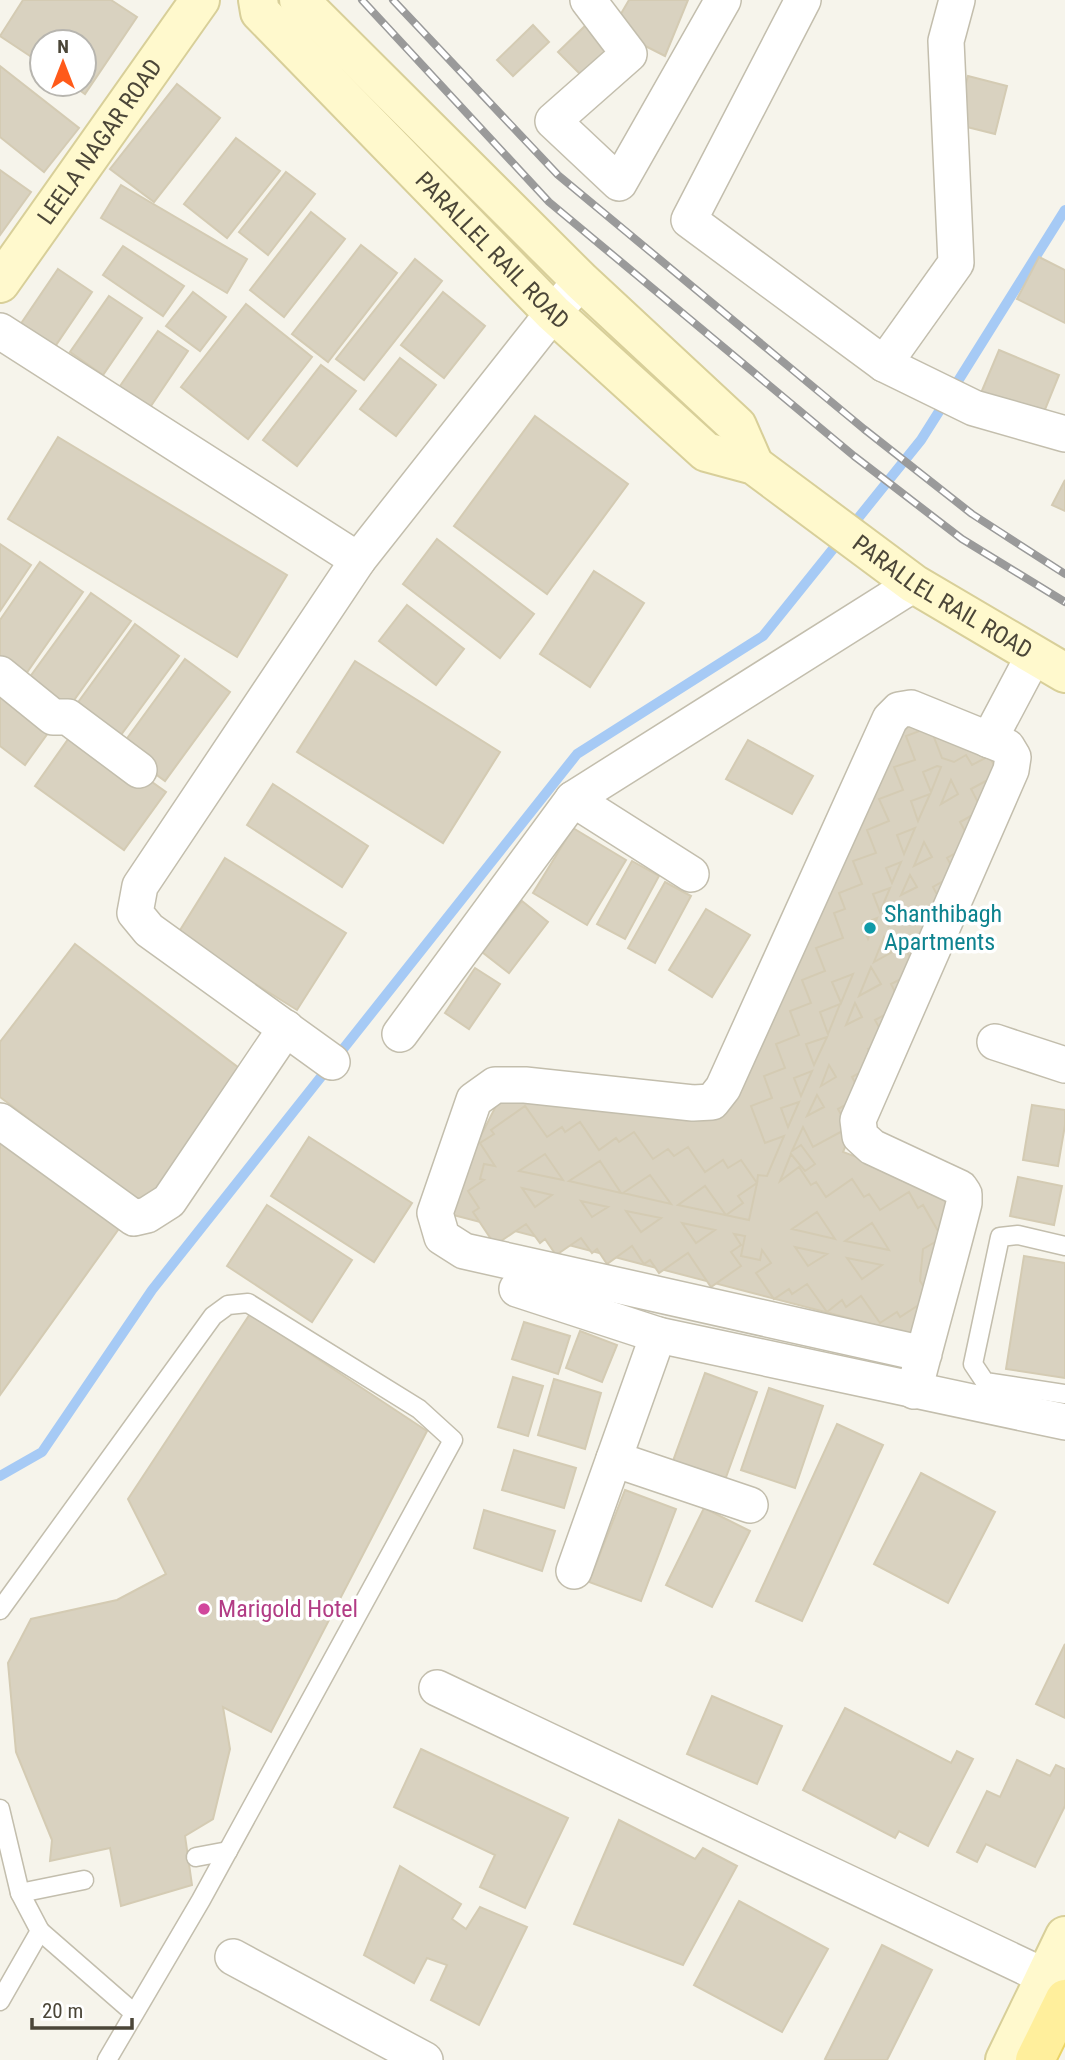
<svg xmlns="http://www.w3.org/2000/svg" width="1065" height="2060" font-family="'Roboto Condensed',sans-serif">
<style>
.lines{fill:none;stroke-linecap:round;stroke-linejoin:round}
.stream{stroke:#a6caf5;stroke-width:10}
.building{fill:#d9d2c0;stroke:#d4cbb3;stroke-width:2;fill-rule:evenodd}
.lane-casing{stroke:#c3bead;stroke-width:21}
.street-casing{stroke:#c3bead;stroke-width:38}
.secondary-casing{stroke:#d8cf99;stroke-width:42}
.primary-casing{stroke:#ebd465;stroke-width:42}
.lane{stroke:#fff;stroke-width:18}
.street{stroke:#fff;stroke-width:35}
.secondary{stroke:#fff9cd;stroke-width:38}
.primary{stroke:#ffef9c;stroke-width:38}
.rail-casing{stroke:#9a9a9a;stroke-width:8}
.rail{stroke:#fff;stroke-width:5;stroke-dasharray:16;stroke-linecap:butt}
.culture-dot{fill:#0f9aa8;stroke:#fff;stroke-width:2.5}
.hotel-dot{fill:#d1479c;stroke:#fff;stroke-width:2.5}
.labels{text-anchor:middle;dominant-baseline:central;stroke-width:7;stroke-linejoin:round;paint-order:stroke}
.street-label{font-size:24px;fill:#4b4638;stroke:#fff}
.culture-label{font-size:24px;fill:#0d838f;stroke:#fff;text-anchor:start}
.hotel-label{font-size:24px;fill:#b23c85;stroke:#fff;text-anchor:start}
</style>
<rect width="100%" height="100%" fill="#f6f4eb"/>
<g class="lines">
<g class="stream">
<polyline points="953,389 1065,210"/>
<polyline points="851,527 921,440 945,402"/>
<polyline points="0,1476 42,1452 152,1290 577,754 763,636 841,539"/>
</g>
</g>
<g class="building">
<polygon points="23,0 111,0 137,17 85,94 71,84 84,84 84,42 42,42 42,64 0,36"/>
<polygon points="629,0 688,0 665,56 612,29"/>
<polygon points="587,24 619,56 591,85 558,52"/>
<polygon points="533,25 549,42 513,76 497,60"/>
<polygon points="0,66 79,128 44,172 0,137"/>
<polygon points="968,76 1007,86 995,134 955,124"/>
<polygon points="177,84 220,118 154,202 110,169"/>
<polygon points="236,138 280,171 227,238 184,204"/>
<polygon points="0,170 31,192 0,235"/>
<polygon points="286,172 315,194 268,255 239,232"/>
<polygon points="121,185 247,259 227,293 101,218"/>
<polygon points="311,212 345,239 284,317 250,290"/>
<polygon points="361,245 397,273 328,362 292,334"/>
<polygon points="123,246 184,286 163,316 103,275"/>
<polygon points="1039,257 1065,270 1065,323 1017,299"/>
<polygon points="415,259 442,281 364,380 336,359"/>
<polygon points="58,269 92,292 54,348 20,325"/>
<polygon points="193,292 226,317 200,351 166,326"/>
<polygon points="443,292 485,326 444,378 401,345"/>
<polygon points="109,296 142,318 103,375 70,352"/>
<polygon points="246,304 312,357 248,439 181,387"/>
<polygon points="158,331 188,351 149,409 118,389"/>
<polygon points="999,350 1059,375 1042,417 981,393"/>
<polygon points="400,358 436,385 396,436 360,409"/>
<polygon points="321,365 356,391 297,466 263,440"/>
<polygon points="535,416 628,484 547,594 454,526"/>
<polygon points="58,437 287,575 237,657 8,519"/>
<polygon points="1065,480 1065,511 1052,505"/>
<polygon points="437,539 534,614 500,658 403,584"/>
<polygon points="0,544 31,565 0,611"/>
<polygon points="40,562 83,592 21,681 0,667 0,620"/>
<polygon points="594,571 644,603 590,687 540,654"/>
<polygon points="91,593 131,621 64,714 24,685"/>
<polygon points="407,605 464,649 436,685 379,641"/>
<polygon points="135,624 179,656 115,743 71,712"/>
<polygon points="185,659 230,692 165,781 120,748"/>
<polygon points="355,661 500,752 443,843 297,752"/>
<polygon points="0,681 56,722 25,765 0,746"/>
<polygon points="898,713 1009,759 843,1152 964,1197 921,1337 442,1212 500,1098 720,1115"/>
<path d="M930,727L942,758L954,762L966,755L972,765L989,756L999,774L971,789L982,810L960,822L972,844L947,858L956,874L933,887L944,908L921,920L930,937L906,950L917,971L891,984L902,1006L875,1020L886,1040L868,1049L876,1064L852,1077L862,1096L838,1109L848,1128L813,1147L803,1127L792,1151L801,1145L815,1164L805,1171L791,1154L780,1181L799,1167L811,1185L816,1182L826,1197L852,1179L864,1197L869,1194L880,1210L909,1192L918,1208L923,1205L942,1238L923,1249L920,1281L931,1297L900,1317L897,1312L880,1323L861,1296L846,1307L842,1300L827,1312L807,1284L792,1294L789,1289L774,1299L756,1273L771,1263L762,1250L760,1260L741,1256L745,1236L734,1234L741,1245L731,1252L741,1266L711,1287L688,1253L659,1273L650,1260L644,1264L632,1246L607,1264L597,1249L592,1253L581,1238L556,1255L545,1239L540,1243L526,1224L495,1245L473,1212L479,1208L468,1191L484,1180L480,1179L484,1164L495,1166L480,1143L494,1134L491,1130L525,1106L547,1137L562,1127L565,1132L580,1122L599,1150L616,1138L619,1142L634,1132L653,1159L668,1149L674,1156L688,1147L705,1172L723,1160L728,1168L741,1160L757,1183L758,1175L767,1176L784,1136L765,1143L751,1106L772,1098L764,1076L785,1068L776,1044L799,1035L790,1011L811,1003L802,980L825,971L816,948L843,938L834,913L845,909L839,893L862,884L853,861L876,853L867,830L889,821L879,799L903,790L894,767L915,760L906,736ZM937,766L941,767L931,792L923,772ZM951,780L958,794L941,804ZM930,794L918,821L911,801ZM915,828L904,854L897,835ZM924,842L932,857L914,866ZM901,862L892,883L886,868ZM910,875L917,887L901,895ZM890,888L880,912L873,894ZM898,904L905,918L889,926ZM877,918L868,939L862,924ZM884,937L892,952L874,962ZM871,967L881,984L859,996ZM853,974L841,1003L832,982ZM855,1003L862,1017L846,1025ZM840,1004L828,1034L820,1012ZM827,1037L814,1065L806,1044ZM829,1065L836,1077L821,1086ZM812,1071L801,1096L794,1078ZM817,1095L824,1107L807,1116ZM799,1102L788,1127L781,1108ZM545,1154L563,1180L519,1171ZM600,1161L621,1193L569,1181ZM650,1175L671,1204L623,1193ZM757,1183L749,1220L678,1205L705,1186L726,1215L743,1203L738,1196ZM522,1188L552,1195L535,1207ZM581,1201L608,1207L592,1217ZM626,1211L661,1218L641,1232ZM817,1212L835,1239L792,1229ZM682,1223L715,1230L696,1243ZM872,1223L889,1250L845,1241ZM795,1247L827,1254L808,1266ZM847,1258L882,1265L862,1279Z"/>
<polygon points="76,728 166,792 124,850 35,786"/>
<polygon points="748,740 813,776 792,814 726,779"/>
<polygon points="273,784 368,846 342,887 247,825"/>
<polygon points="573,828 626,860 587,925 533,893"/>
<polygon points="225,858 346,933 297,1010 177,935"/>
<polygon points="632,861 659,876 625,939 597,924"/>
<polygon points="665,882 691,896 655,963 628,948"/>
<polygon points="522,901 548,922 509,973 482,952"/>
<polygon points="706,909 750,935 712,997 669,970"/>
<polygon points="75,944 247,1074 145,1207 0,1097 0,1042"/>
<polygon points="475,968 500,984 469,1029 445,1013"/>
<polygon points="1032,1105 1065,1110 1065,1125 1058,1166 1023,1160"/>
<polygon points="0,1136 123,1223 0,1395"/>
<polygon points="309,1137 412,1203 374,1262 271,1196"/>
<polygon points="1018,1177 1062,1186 1054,1225 1010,1216"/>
<polygon points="267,1205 352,1260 312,1322 227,1266"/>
<polygon points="1024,1256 1065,1263 1065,1378 1006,1369"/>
<polygon points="250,1314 427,1431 271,1732 223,1707 230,1749 213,1819 185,1836 192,1885 121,1906 110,1848 50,1861 52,1840 16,1752 8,1663 31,1619 117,1600 166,1574 128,1499"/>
<polygon points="524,1322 570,1336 558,1374 512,1359"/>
<polygon points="580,1331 617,1345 602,1382 566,1368"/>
<polygon points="705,1373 757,1392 725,1480 673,1461"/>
<polygon points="513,1377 543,1386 528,1436 498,1427"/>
<polygon points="554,1379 601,1393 585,1449 538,1435"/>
<polygon points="769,1388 823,1406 795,1488 741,1470"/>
<polygon points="837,1424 883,1445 802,1621 756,1601"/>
<polygon points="514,1450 576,1468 564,1508 502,1490"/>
<polygon points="921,1473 995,1512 948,1603 874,1564"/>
<polygon points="625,1490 676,1509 641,1601 589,1582"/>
<polygon points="704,1508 750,1531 712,1607 666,1585"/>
<polygon points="484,1510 555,1531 542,1571 474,1548"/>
<polygon points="1065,1644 1065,1718 1036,1704"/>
<polygon points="712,1696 782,1726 757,1784 687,1754"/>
<polygon points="845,1708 951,1763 957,1751 973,1759 928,1846 899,1831 895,1838 803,1790"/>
<polygon points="421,1749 568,1818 525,1908 480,1887 495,1855 394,1807"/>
<polygon points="1017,1760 1050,1776 1056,1765 1065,1769 1065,1806 1035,1867 986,1844 977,1862 957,1852 987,1791 1000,1797"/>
<polygon points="619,1820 695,1859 703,1848 737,1866 683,1965 574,1924"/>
<polygon points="400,1866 461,1904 452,1919 466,1929 480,1907 527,1927 479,2025 431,2000 447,1965 427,1958 414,1983 364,1955"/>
<polygon points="739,1901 828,1949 782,2032 694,1985"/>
<polygon points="882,1945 932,1970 887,2060 827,2060 825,2059"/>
</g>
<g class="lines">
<g class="lane-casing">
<g id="lane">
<polyline points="1065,1246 1018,1235 1000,1237 973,1364 985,1382 1065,1394"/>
<polyline points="0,1610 213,1316 228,1305 248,1303 419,1409 453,1440 201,1900 107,2060"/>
<polyline points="0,1809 20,1893 40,1931 0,2001"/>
<polyline points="196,1857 228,1851"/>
<polyline points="20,1893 84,1880"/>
<polyline points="40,1931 134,2013"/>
</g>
</g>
<g class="street-casing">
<g id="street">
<polyline points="588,0 629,54 553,121 619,183 723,0"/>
<polyline points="803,0 689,220 884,364 974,408 1065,434"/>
<polyline points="0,331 358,560"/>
<polyline points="884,364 956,263 946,41 957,0"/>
<polyline points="0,674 53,717 68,717 139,770"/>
<polyline points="989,740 1034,655"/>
<polyline points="573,799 691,874"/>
<polyline points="400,1034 573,799 914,584"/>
<polyline points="995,1042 1065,1065"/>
<polyline points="332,1062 149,930 135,913 140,886 358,560 553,313 581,281"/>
<polyline points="0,1121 134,1218 147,1215 169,1201 286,1028"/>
<polyline points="517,1289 658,1335 1065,1422"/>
<path d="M914,1391C930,1328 948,1266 964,1203V1194L960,1188L872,1147L860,1136L858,1120L1011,770L1013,757L1007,747L911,708L899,710L890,719L723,1088L712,1102L693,1103L525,1085H495L474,1100L435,1213L442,1237L464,1251L924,1354"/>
<polyline points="614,1459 750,1505"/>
<polyline points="574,1571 658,1335"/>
<polyline points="437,1688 1046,1977"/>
<polyline points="233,1957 425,2060"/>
</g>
</g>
<g class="secondary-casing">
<g id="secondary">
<path id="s1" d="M258,0L260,12L553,313L706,452L754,465L914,584L1065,673"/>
<polyline points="299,0 581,281 737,426 754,465"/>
<path id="s2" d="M0,283L200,0"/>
<polyline points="1005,2060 1065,1936"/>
</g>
</g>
<g class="primary-casing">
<polyline id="primary" points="1035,2060 1065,1999"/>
</g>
<use href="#lane" class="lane"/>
<use href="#street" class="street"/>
<use href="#secondary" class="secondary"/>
<use href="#primary" class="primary"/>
<g class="rail-casing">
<g id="rail">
<polyline points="362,0 549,202 854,456 962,539 1065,602"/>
<polyline points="393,0 558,175 864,429 972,514 1065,574"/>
</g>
</g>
<use href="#rail" class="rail"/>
</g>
<circle class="culture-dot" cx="870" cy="928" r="7"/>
<circle class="hotel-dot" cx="204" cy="1609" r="7"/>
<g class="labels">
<g class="street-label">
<text stroke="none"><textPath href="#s2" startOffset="173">LEELA NAGAR ROAD</textPath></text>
<text stroke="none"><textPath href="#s1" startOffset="345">PARALLEL RAIL ROAD</textPath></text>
<text stroke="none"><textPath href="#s1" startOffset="919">PARALLEL RAIL ROAD</textPath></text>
</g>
<g class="culture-label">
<text x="884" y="914">Shanthibagh<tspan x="884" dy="28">Apartments</tspan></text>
</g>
<g class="hotel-label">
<text x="218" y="1609">Marigold Hotel</text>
</g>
</g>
<g transform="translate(63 63)"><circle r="33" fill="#ffffff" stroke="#b7b5af" stroke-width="2"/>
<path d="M0-5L12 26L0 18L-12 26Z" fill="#ff5a1a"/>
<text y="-10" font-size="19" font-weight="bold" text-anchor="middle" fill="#4b4638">N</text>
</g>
<path d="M32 2018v10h100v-10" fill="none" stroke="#4b4638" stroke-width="3.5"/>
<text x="42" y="2018" font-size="21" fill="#4b4638" stroke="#ffffff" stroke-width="5" paint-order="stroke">20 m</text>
</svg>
